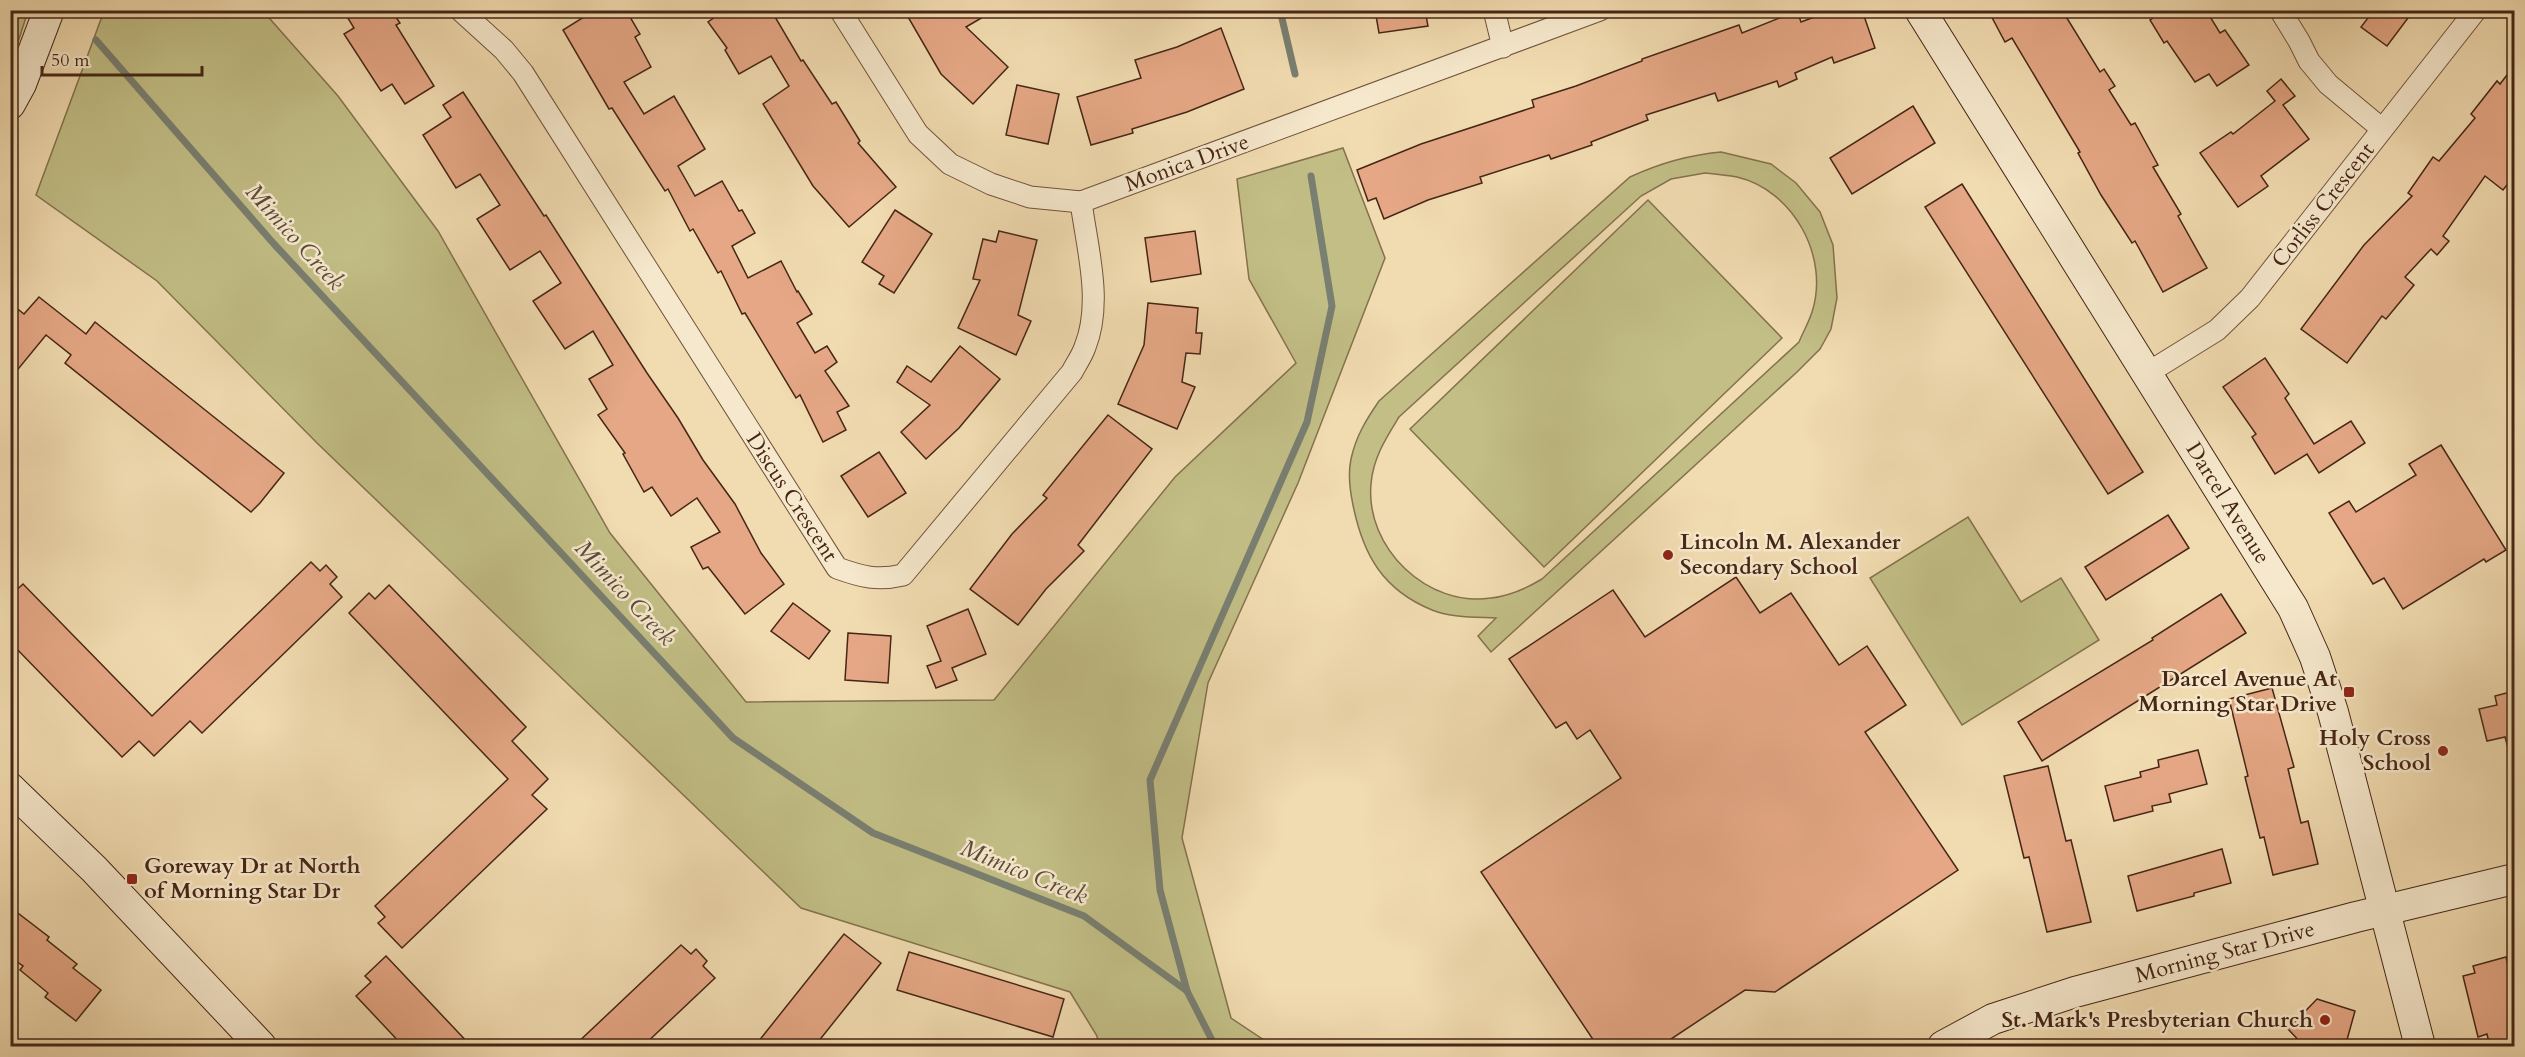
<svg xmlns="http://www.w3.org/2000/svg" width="2525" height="1057" font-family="Cardo,serif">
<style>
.green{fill:#c2be86;stroke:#84724e;stroke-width:1.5;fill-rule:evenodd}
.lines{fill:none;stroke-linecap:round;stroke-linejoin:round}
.stream{stroke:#797f71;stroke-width:7}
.building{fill:#e5a785;stroke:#462616;stroke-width:1.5}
.street-casing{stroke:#71533c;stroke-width:23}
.secondary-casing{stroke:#462616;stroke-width:32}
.street{stroke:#f6e8cc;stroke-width:21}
.secondary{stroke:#f6e8cc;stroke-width:30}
.poi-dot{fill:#8f2418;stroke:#f6e8cc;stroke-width:2}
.labels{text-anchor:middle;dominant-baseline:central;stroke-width:5;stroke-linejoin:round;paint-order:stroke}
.street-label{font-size:22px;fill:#462616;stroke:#f6e8cc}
.poi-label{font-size:22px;font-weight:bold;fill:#462616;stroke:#f6e8cc;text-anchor:end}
.water-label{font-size:24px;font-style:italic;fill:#5b4b3c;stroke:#f6e8cc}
</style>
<rect width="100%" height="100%" fill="#f1dbb0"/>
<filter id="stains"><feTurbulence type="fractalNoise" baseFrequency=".00333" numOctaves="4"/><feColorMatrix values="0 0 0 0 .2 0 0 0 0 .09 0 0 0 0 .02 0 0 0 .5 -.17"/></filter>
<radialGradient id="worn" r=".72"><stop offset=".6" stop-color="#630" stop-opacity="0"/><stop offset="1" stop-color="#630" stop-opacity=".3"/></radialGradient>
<g class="green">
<polygon points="11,10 28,11 11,64 10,11"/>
<polygon points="104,11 263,11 338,96 438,231 610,533 746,702 994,700 1175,477 1296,363 1249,279 1237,179 1343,148 1385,258 1298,483 1208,683 1182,838 1231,1018 1273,1046 1098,1046 1097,1036 1070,992 801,908 317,443 157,281 36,195"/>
<path d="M1721,152L1771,164L1796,183L1820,212L1833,245L1837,298L1831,329L1820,349L1797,372L1491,652L1478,636L1496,618C1476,617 1452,618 1432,610C1383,590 1363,555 1353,505C1350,491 1348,473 1351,459C1356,436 1366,420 1379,401L1630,177C1660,163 1688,155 1721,152ZM1705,173C1715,174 1726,175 1737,177C1793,190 1830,257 1812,312C1809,322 1803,332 1799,342L1542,579C1527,588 1509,596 1491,598C1428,608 1365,548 1371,484C1373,458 1386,438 1399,417L1641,196L1671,179Z"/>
<polygon points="1648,200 1782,338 1544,567 1410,429"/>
<polygon points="1968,517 2021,602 2061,578 2099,640 1962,725 1870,578"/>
</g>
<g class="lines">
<g class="stream">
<polyline points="1280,10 1295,74"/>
<polyline points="96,40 274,244 733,738 873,833 1084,916 1187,991 1215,1046"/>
<polyline points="1187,991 1160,890 1150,780 1307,422 1332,306 1311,176"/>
</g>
</g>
<g class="building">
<polygon points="343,10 391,10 400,23 396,25 434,86 405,104 392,84 381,91 344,34 354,28"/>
<polygon points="595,10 626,10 640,34 635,37 651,67 624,82 644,114 674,96 705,149 678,166 695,196 722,181 739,211 742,210 755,233 732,246 748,278 781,261 797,292 798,291 812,314 797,323 815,353 827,346 837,362 825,371 849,406 837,412 846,430 823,442 800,395 796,398 745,313 742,314 721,271 718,273 693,229 690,231 668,189 665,191 612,108 609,109 563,30"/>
<polygon points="725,10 771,10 801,61 803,60 832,104 836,102 860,141 858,143 896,187 849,227 813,186 763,104 789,86 771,56 739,74 725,50 727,48 708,22"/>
<polygon points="904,10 995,10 966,27 1008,67 973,104 941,74"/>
<polygon points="1375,10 1425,10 1428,26 1379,33"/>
<polygon points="1833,10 1862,10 1875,48 1834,63 1832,57 1795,73 1797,79 1779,87 1777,81 1718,101 1715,93 1646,115 1648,120 1591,142 1592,145 1551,159 1549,155 1480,177 1482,183 1428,200 1384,219 1376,198 1368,201 1357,170 1421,144 1534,107 1532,100 1576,86 1642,61 1642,59 1739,25 1742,33 1797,11 1801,22"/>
<polygon points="1988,10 2062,10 2100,72 2104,69 2115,86 2109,90 2131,125 2135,123 2158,165 2153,167 2181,214 2178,216 2207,268 2163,292 2135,241 2132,243 2101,195 2078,153 2080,152 2012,38 2005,42"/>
<polygon points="2165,10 2206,10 2220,33 2225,30 2249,65 2217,86 2209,74 2195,82 2167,41 2164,43 2150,20"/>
<polygon points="2374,10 2414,10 2387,46 2361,27"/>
<polygon points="1221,28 1244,89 1187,112 1132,129 1133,133 1091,145 1077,97 1141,78 1135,60 1177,47"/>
<polygon points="2514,66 2514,176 2503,190 2485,176 2443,236 2449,241 2437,255 2431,249 2405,277 2414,285 2386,319 2382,316 2347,363 2301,329 2364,245 2412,196 2408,193 2433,157 2439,161 2475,118 2471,114 2497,81 2500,84"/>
<polygon points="2281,79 2295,96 2283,105 2309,139 2261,176 2268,186 2238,207 2200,153 2231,132 2233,134 2275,101 2267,91"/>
<polygon points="1017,85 1059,94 1048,144 1006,135"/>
<polygon points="463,92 544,216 546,215 647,373 678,418 703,460 735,504 761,553 784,584 745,614 708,567 703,569 691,547 720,532 697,498 671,516 652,487 644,492 623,454 625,453 598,415 607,409 589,379 613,365 593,331 565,349 533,301 561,283 540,251 510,270 477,219 500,205 480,174 456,188 423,135 451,117 443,105"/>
<polygon points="1913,106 1935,143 1852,194 1830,158"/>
<polygon points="1962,184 2143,472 2108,494 1925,207"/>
<polygon points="895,210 932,234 894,293 879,284 884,276 862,262"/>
<polygon points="999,231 1037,240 1018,315 1031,321 1016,355 958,328 980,280 973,279 983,239 996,242"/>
<polygon points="1195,231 1201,274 1151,282 1145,238"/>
<polygon points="39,297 86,334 95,322 284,473 260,503 251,512 65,363 71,355 46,335 10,379 10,303 24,314"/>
<polygon points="1148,303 1198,308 1196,333 1202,333 1200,354 1186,353 1182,382 1195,387 1177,429 1118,404 1144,345"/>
<polygon points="960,346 1000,379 959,428 926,459 901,432 930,405 897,382 907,366 931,382"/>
<polygon points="2265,358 2289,394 2285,398 2314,444 2351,421 2365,443 2319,473 2307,454 2275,474 2252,437 2256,434 2223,387"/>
<polygon points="1108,415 1152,449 1078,545 1084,551 1046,589 1018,625 970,589 1012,534 1047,498 1043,495"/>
<polygon points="2441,445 2506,550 2486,562 2484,559 2403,609 2384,578 2373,584 2329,513 2349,501 2356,512 2416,475 2409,464"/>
<polygon points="879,452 906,493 868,517 841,476"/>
<polygon points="2168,515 2189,548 2106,600 2085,567"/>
<polygon points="311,562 320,571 326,565 337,577 330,584 342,597 202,733 190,721 154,756 139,741 122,757 10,642 10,596 23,584 152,716"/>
<polygon points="1736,577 1760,613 1791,593 1839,665 1867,646 1906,705 1865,732 1958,870 1775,992 1745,990 1671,1039 1676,1047 1598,1047 1481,872 1621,778 1590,730 1577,739 1566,722 1556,728 1509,659 1613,590 1645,637"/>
<polygon points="389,585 526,727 512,741 548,779 532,795 547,809 402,948 378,923 385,917 375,906 508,779 349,613 369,593 375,599"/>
<polygon points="2221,594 2246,633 2042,761 2018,722 2153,640 2152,638"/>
<polygon points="793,603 830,631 809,659 771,631"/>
<polygon points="968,609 986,654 952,668 957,680 936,688 927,666 941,661 927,626"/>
<polygon points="848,633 891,636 888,683 845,680"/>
<polygon points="2272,688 2294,767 2288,769 2301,823 2308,821 2318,864 2273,875 2264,837 2260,838 2245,777 2248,776 2229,699"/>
<polygon points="2514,691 2514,747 2508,748 2505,737 2487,741 2479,709 2497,705 2495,696"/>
<polygon points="2198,750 2207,784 2169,794 2171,802 2152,806 2153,811 2114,821 2105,786 2141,777 2140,772 2159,767 2158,760"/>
<polygon points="2048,766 2066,841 2071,840 2091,922 2047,932 2029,857 2024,858 2004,776"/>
<polygon points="2222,849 2231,883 2194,893 2194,896 2137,911 2128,876"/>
<polygon points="10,907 49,937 47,940 77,964 73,968 101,990 76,1021 45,997 48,993 20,970 23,966 10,957"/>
<polygon points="844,934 881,963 814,1047 754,1047"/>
<polygon points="681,945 691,954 696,949 707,961 703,966 715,978 642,1047 573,1047"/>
<polygon points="909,952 1064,999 1053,1037 897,990"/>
<polygon points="386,956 472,1047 404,1047 356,996 371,982 365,976"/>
<polygon points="2506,957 2514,989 2514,1047 2490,1047 2487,1034 2478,1037 2463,976 2475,973 2473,966"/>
<polygon points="2317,999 2355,1011 2345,1047 2305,1047 2288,1029"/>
</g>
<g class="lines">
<g class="street-casing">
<g id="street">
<path d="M460,10L504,50L523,73L837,568C862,577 877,581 903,575L1072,372C1076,364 1082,356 1085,347C1103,302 1087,248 1081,202"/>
<polyline points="840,10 918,134 950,164 991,184 1030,197 1081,202 1600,10"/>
<polyline points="1494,10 1503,47"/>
<polyline points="2280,10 2299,41 2309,61 2328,84 2382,129"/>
<polyline points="2146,374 2217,330 2250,298 2476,10"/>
</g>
</g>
<g class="secondary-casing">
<g id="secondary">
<polyline points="1920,10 2293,608 2315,657 2333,712 2420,1046"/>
<polyline points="10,104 21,84 49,10"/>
<polyline points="10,788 94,869 261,1046"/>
<polyline points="1943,1046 1993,1019 2075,992 2356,917 2514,879"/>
</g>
</g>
<use href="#street" class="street"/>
<use href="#secondary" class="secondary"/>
</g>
<g class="poi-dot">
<circle cx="1668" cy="555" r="6"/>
<rect x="2343" y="686" width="12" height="12" rx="3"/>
<circle cx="2443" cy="751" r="6"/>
<rect x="126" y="873" width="12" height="12" rx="3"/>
<circle cx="2325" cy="1020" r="6"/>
</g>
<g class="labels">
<g class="street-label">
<text transform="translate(1187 163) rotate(-20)">Monica Drive</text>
<text transform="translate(2323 205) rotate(-52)">Corliss Crescent</text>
<text transform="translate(792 497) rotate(57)">Discus Crescent</text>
<text transform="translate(2228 503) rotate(58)">Darcel Avenue</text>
<text transform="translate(2225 952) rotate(-15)">Morning Star Drive</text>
</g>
<g class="poi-label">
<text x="1680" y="542" text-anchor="start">Lincoln M. Alexander<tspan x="1680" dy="25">Secondary School</tspan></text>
<text x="2337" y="679">Darcel Avenue At<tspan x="2337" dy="25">Morning Star Drive</tspan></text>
<text x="2431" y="738">Holy Cross<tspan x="2431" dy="25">School</tspan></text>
<text x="144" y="866" text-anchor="start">Goreway Dr at North<tspan x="144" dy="25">of Morning Star Dr</tspan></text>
<text x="2313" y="1020">St. Mark's Presbyterian Church</text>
</g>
<g class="water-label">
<text transform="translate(295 237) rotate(48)">Mimico Creek</text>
<text transform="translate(625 593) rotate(47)">Mimico Creek</text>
<text transform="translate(1024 872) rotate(22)">Mimico Creek</text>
</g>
</g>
<rect width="2525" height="1057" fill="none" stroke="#f1dbb0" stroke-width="36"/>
<rect x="12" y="12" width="2501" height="1033" fill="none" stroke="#462616" stroke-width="3"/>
<rect x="18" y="18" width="2489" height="1021" fill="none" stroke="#462616" stroke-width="1.5"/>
<path d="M42 66v9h160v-9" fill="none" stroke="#462616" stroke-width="3"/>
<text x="51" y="66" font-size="18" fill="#462616" stroke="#f6e8cc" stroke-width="4.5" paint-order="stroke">50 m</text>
<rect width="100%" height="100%" filter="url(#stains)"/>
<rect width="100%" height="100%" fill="url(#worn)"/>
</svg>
